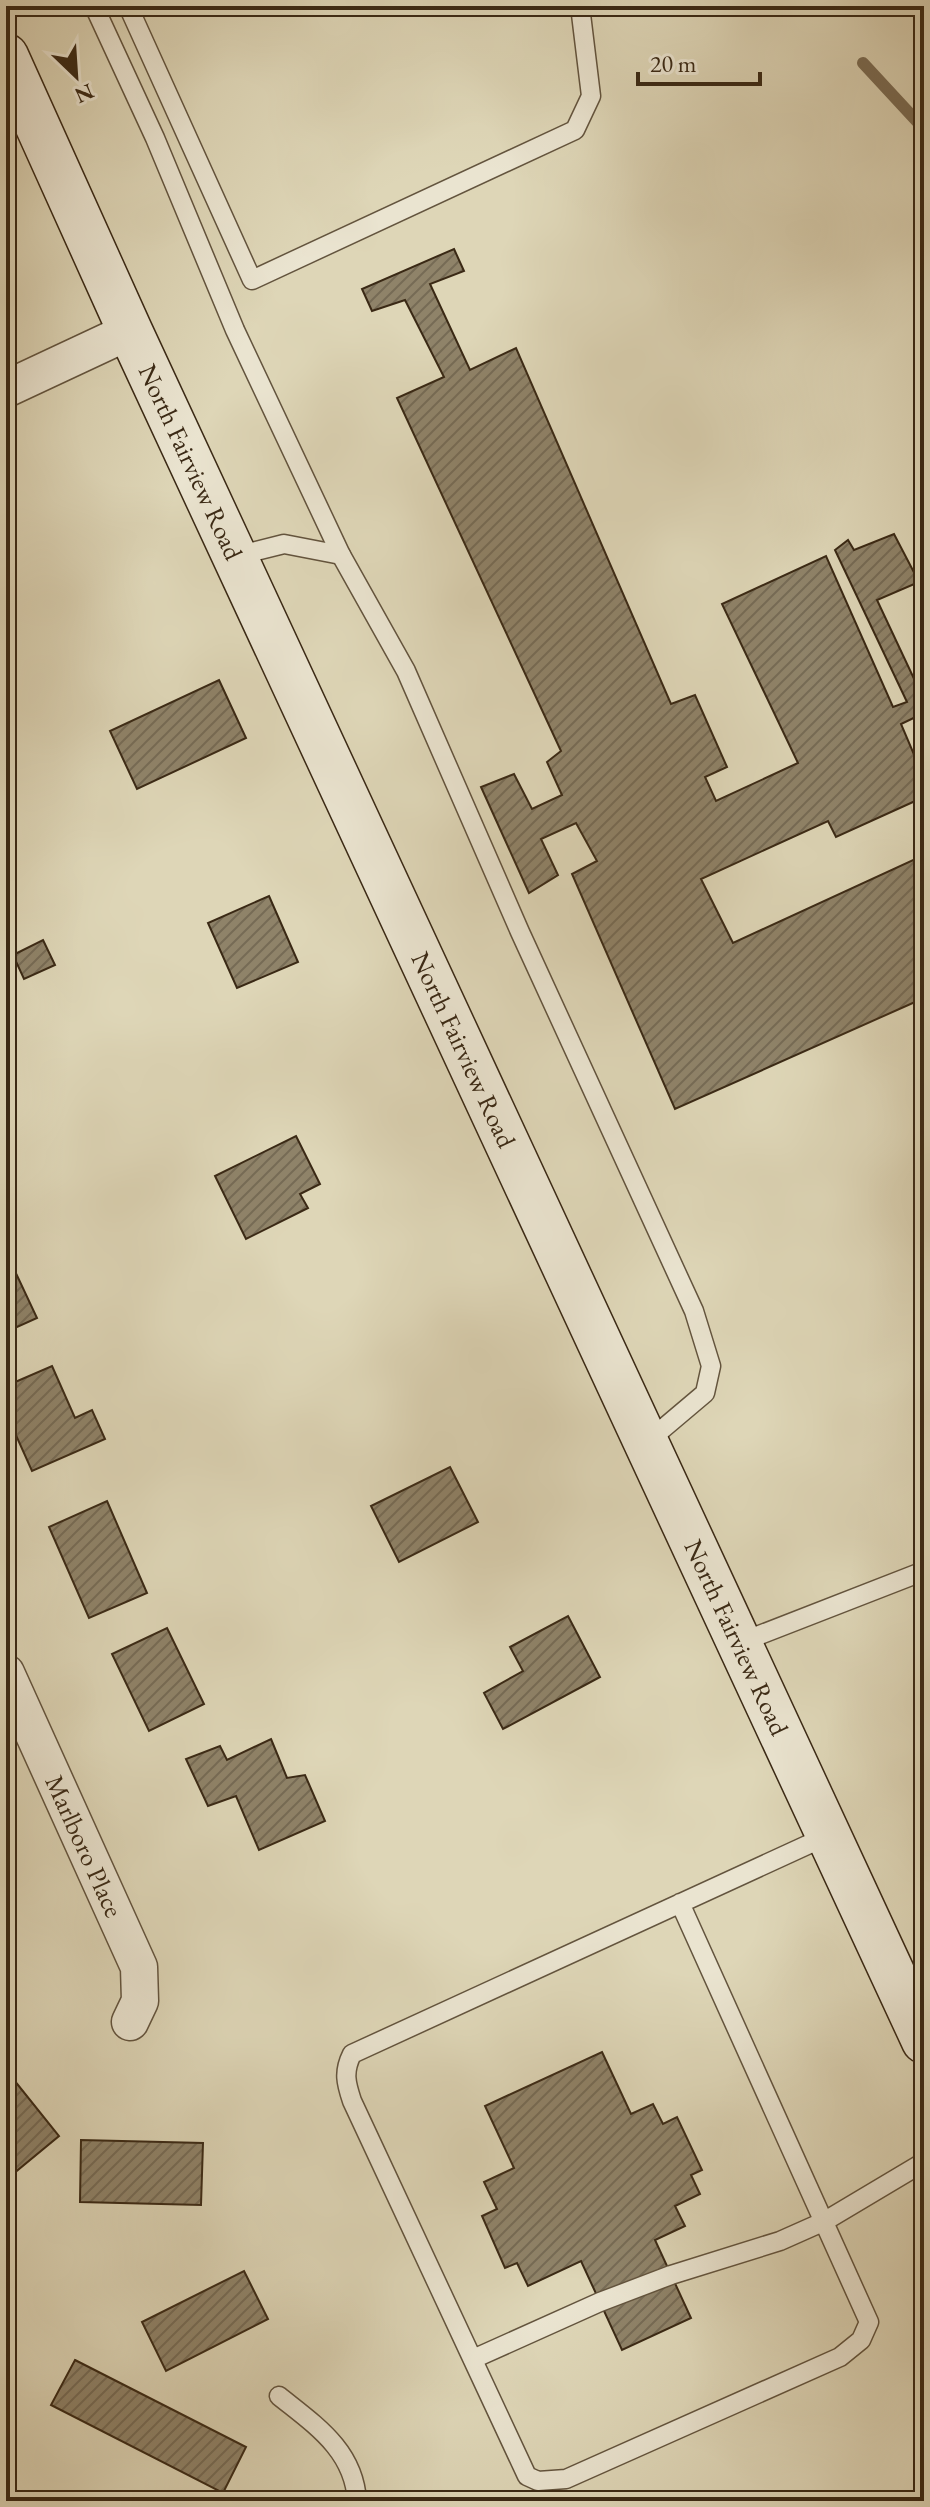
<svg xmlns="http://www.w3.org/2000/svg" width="930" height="2507" font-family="'EB Garamond',serif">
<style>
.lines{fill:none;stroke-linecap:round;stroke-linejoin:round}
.stream{stroke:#7b6d55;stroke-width:12}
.building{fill:url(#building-hatch);stroke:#3a2915;stroke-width:2}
.service-casing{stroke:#63543e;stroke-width:21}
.minor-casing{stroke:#63543e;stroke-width:39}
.secondary-casing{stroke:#3a2915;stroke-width:47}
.service{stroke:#eae4d0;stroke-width:18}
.minor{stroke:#eae4d0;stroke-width:36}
.secondary{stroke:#eae4d0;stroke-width:44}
.labels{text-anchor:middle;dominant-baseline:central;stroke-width:8;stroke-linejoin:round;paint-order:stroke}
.street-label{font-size:26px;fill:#3a2915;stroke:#eae4d0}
</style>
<defs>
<pattern id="building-hatch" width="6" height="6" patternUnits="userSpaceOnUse" patternTransform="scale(2)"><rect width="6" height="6" fill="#8f8369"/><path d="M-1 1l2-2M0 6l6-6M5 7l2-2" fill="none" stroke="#766b55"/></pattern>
</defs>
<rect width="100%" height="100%" fill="#ded6b7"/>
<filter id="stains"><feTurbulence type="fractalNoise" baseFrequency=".0025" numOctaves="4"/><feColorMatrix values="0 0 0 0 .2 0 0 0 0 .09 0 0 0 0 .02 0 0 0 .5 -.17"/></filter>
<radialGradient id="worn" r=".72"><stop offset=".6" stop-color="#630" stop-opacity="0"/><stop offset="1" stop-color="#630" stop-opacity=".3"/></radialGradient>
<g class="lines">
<polyline class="stream" points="863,63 924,129"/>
</g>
<g class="building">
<polygon points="454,249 464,271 430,284 470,370 516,348 671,704 695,695 727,767 705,777 716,801 798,763 722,604 826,556 893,707 907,702 835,550 848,540 854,550 894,534 919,582 877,600 924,700 924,713 901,724 924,778 924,797 836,837 828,821 701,879 733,943 924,855 924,998 675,1109 572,874 597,861 576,823 541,839 558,875 529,893 481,787 514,774 532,809 562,795 547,762 561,751 397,398 444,377 405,300 372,311 362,289"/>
<polygon points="219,680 246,738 137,789 110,731"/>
<polygon points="269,896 298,962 237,988 208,923"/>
<polygon points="43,940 55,965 24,979 13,955"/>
<polygon points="296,1136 320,1184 300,1194 308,1208 246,1239 215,1176"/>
<polygon points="6,1252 37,1318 6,1332"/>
<polygon points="52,1366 75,1418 92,1410 105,1439 32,1471 6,1413 6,1386"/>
<polygon points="450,1467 478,1522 399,1562 371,1506"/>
<polygon points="107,1501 147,1593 89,1618 49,1527"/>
<polygon points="568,1616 600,1677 503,1729 484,1693 523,1671 510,1647"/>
<polygon points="167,1628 204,1704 149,1731 112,1654"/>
<polygon points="271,1739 287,1778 305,1775 325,1821 259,1850 236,1796 208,1806 186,1759 220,1746 227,1760"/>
<polygon points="602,2052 631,2114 653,2104 663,2124 677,2117 702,2170 691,2175 700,2194 675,2206 685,2226 655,2240 691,2318 622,2350 581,2261 528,2286 517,2263 505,2268 482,2216 497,2209 484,2182 514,2168 485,2106"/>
<polygon points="6,2070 59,2136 13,2174 6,2165"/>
<polygon points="81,2140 203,2143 201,2205 80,2202"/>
<polygon points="244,2271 268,2319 166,2371 142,2322"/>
<polygon points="75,2360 246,2447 223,2493 51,2405"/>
</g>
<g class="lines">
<g class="service-casing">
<g id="service">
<polyline points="94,6 155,138 235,330 341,555 406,671 520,932 694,1311 711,1366 705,1393 647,1442"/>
<polyline points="128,6 252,280 575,130 591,96 580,6"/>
<polyline points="236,556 284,544 341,555"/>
<polyline points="739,1643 924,1571"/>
<path d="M680,1903L869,2322L861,2340L840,2357L566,2479L538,2481L527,2476L352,2101C346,2083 343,2072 352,2054L829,1835"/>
<polyline points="473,2359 600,2302 671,2275 780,2241 825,2221 924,2162"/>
<path d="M279,2396C315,2425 354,2450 357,2501"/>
</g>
</g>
<g class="minor-casing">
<g id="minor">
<polyline points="6,389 130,331"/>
<path id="s1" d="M6,1673L139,1967L140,2001L130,2022"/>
</g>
</g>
<g class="secondary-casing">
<g id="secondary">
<path id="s2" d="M6,56L130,331L924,2041"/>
</g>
</g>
<use href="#service" class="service"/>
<use href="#minor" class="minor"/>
<use href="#secondary" class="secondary"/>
</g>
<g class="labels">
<g class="street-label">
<text stroke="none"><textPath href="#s2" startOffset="446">North Fairview Road</textPath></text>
<text stroke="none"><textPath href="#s2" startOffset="1094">North Fairview Road</textPath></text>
<text stroke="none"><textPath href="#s2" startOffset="1742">North Fairview Road</textPath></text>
<text stroke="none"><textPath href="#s1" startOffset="190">Marlboro Place</textPath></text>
</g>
</g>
<rect width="930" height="2507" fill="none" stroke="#ded6b7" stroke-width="32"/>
<rect x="8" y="8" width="914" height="2491" fill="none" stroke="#3a2915" stroke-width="4"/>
<rect x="16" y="16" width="898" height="2475" fill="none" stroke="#3a2915" stroke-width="2"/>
<g transform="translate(76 76) rotate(155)" stroke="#eae4d0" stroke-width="6" paint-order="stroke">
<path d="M0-6L14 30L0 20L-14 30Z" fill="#3a2915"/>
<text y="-12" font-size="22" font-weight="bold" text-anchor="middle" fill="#3a2915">N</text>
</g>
<path d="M638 72v12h122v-12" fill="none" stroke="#3a2915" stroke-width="4"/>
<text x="650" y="72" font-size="24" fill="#3a2915" stroke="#eae4d0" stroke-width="6" paint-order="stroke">20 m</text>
<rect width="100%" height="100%" filter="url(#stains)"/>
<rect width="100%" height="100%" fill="url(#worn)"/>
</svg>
